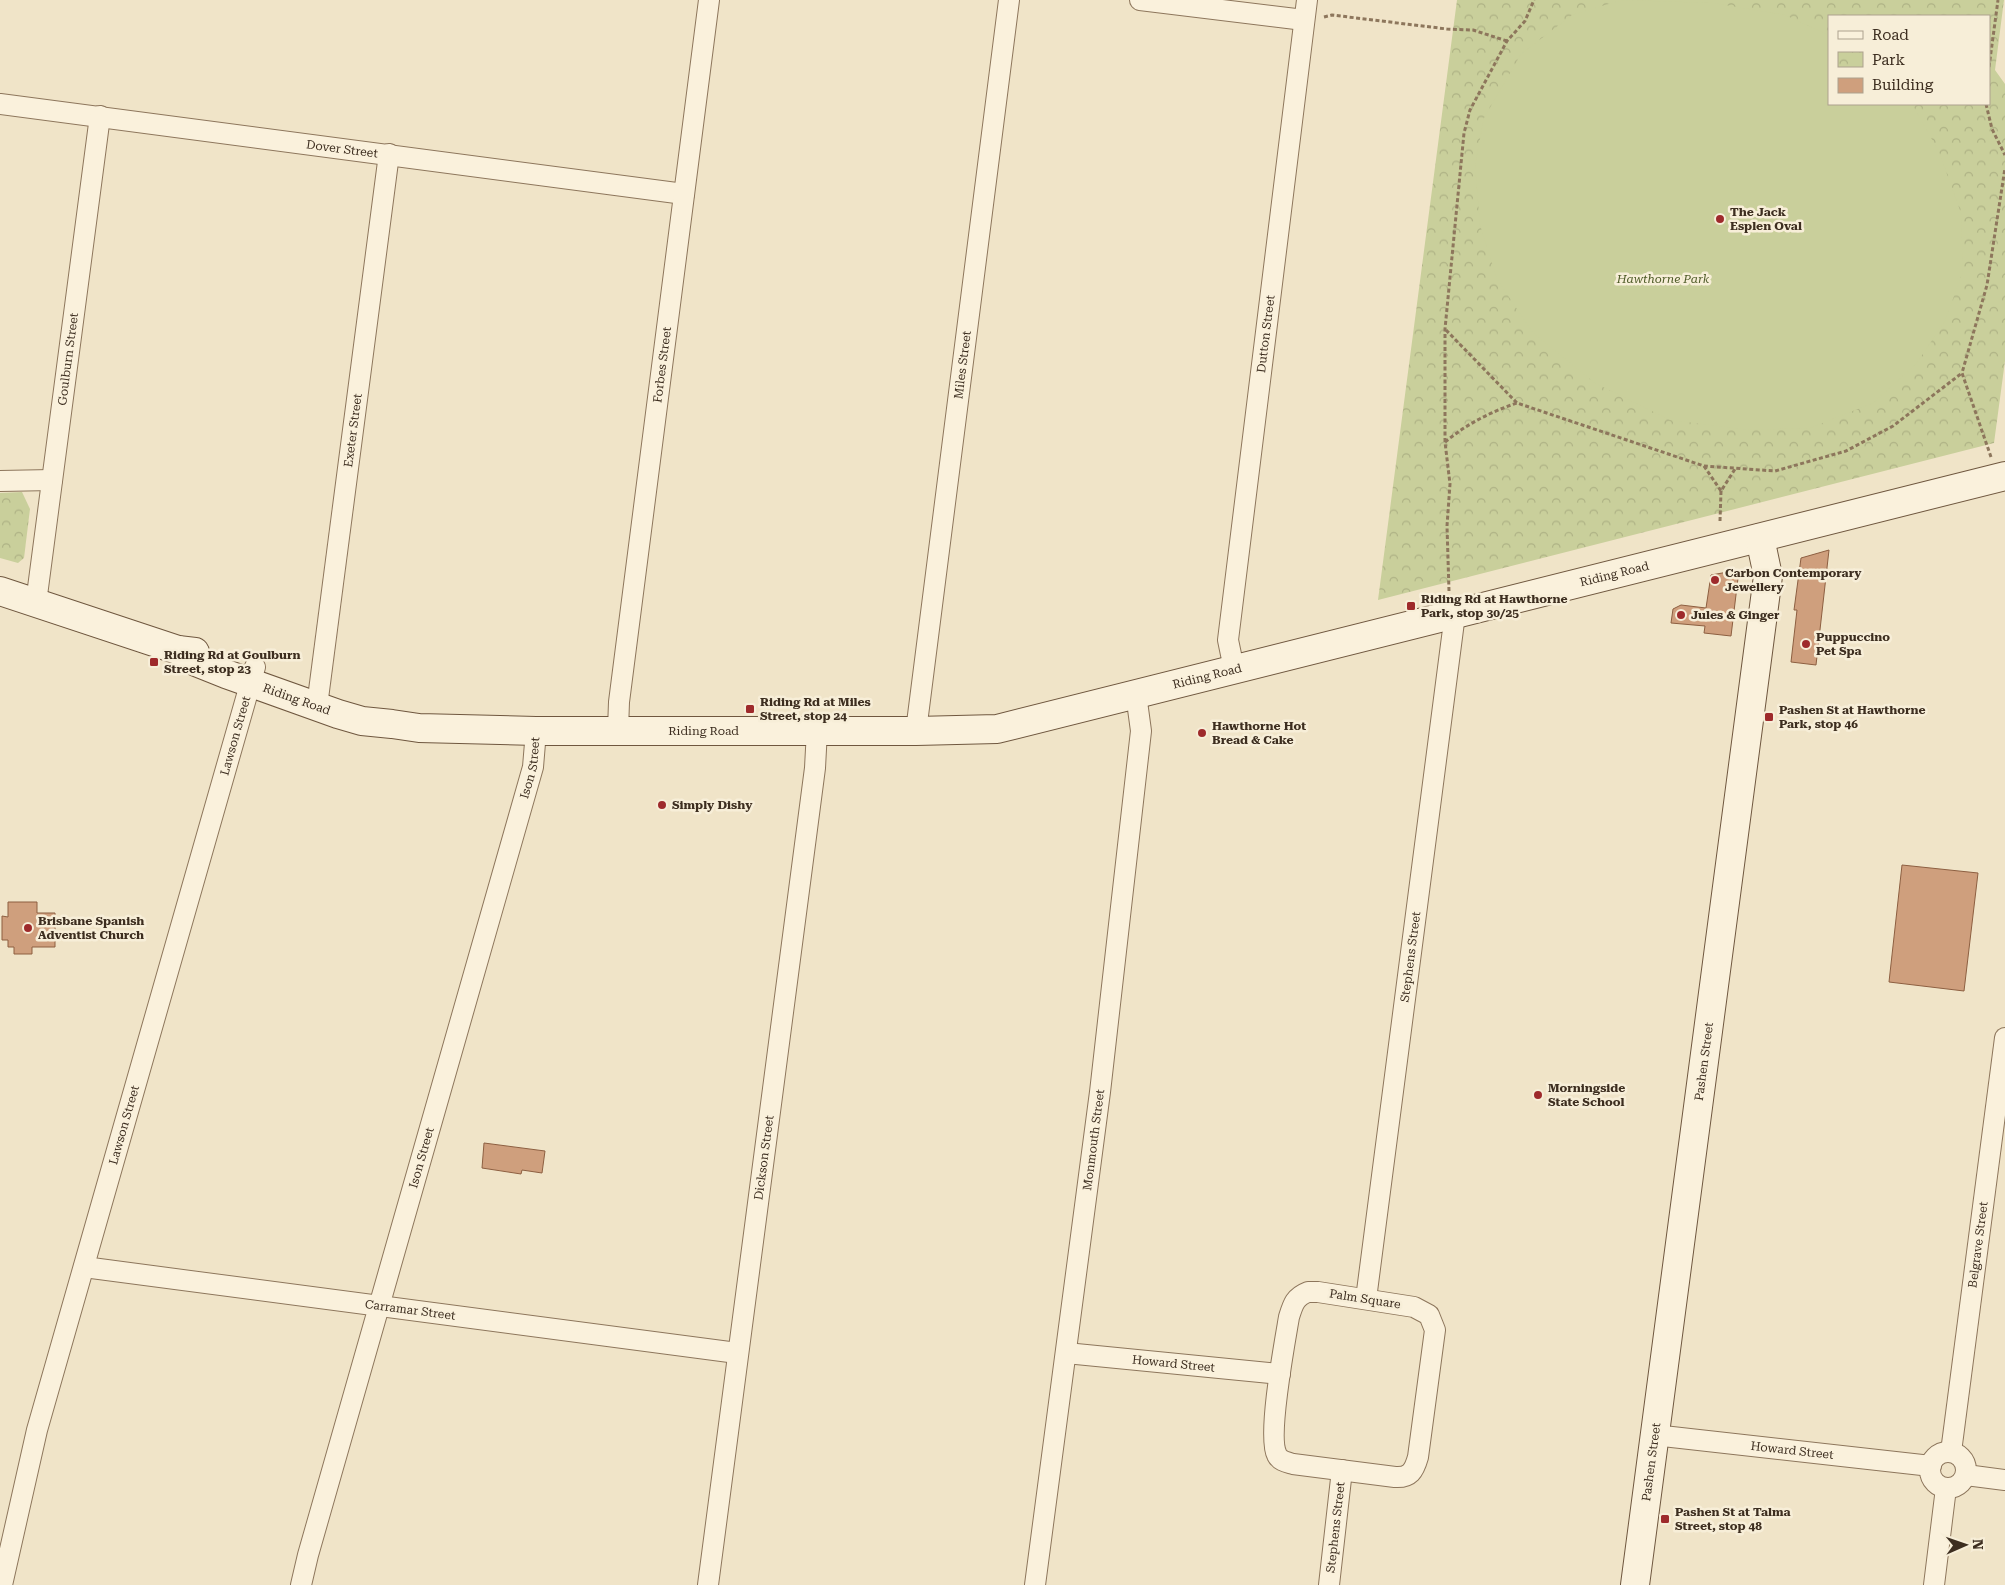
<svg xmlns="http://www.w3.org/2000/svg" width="2005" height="1585" font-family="'Roboto Serif',serif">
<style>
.park{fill:url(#park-crowns);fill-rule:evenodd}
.pitch{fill:#c9cf9b}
.building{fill:#cf9f7d;stroke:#8d5f41}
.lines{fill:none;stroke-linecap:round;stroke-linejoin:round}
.street-casing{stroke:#8d765c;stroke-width:22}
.secondary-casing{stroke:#6f573f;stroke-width:30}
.path{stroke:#8d765c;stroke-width:3;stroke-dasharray:4 2.5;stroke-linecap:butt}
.street{stroke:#faf1dc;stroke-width:20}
.secondary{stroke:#faf1dc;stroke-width:28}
.poi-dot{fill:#9e2a2b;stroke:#f7eed8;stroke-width:2}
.labels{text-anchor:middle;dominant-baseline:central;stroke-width:5;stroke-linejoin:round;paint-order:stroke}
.street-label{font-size:12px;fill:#3d2e20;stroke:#f7eed8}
.poi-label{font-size:12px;font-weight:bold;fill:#3d2e20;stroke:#f7eed8;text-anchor:start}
.park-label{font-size:12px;font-style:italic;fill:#4d5a26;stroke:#f7eed8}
</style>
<defs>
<pattern id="park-crowns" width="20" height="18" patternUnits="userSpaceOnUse" patternTransform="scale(1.25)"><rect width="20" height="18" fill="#c9cf9b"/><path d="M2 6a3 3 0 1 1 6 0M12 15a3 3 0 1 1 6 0" fill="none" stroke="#aeb285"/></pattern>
</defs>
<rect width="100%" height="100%" fill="#f0e4c8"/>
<g class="park">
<path d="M1457,0H2004L1995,70L2005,84V361L1994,443L1378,600ZM1829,16H1989V104H1829Z"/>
<polygon points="22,492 30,509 24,558 18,563 0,558 0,493"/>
</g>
<polygon class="pitch" points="1622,0 1713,3 1785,15 1829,35 1829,104 1912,104 1939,152 1961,213 1963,271 1945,321 1916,364 1873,403 1810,428 1750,430 1670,420 1595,383 1533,333 1497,279 1480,225 1475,165 1484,118 1521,54 1572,15"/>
<g class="building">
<polygon points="1829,550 1816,665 1791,662 1797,610 1794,610 1801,558"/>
<polygon points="1739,570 1731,636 1704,633 1705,626 1671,623 1673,609 1681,605 1706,608 1711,575"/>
<polygon points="1902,865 1978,873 1964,991 1889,982"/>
<polygon points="8,902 37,902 37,913 55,913 55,947 32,947 32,954 14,954 14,947 8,947 8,940 2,940 2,916 8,917"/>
<polygon points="484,1143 545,1151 542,1173 522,1170 521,1174 482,1168"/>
</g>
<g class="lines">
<g class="street-casing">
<g id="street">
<polyline points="1140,0 1304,20"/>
<path id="s1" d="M0,104L684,194"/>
<polyline points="0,481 52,480"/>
<path id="s2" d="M36,603L100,116"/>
<path id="s3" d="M1234,669L1228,640L1307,0"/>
<path id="s4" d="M317,706L389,154"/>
<path id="s5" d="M618,730L619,702L709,0"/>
<path id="s6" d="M916,731L1009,0"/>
<path id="s7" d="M84,1267L737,1353"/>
<path d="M1308,1292H1318L1414,1307L1429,1315L1435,1330L1418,1457C1414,1471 1410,1478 1395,1477L1293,1464C1286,1462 1280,1461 1277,1455C1267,1437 1285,1341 1289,1317C1293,1304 1295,1297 1308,1292Z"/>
<path id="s8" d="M1366,1299L1455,614"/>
<path id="s9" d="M1066,1353L1280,1374"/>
<path id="s10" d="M1654,1435L1931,1466"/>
<path id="s11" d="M1951,1452L2005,1038"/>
<circle cx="1948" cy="1470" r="18"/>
<polyline points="1966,1475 2005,1480"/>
<path id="s12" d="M2,1585L37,1430L255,667"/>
<path id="s13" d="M301,1585L308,1555L533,767L536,731"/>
<path id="s14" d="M708,1585L815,768L817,730"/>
<path id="s15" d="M1035,1585L1100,1092L1141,731L1136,694"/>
<path id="s16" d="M1329,1585L1342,1470"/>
<polyline points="1934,1585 1946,1488"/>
</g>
</g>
<g class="secondary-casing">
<g id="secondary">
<polyline points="0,591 178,650 195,652"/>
<path id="s17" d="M178,650L196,662L226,674L338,714L362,721L392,724L419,728L536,731H916L997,729L2005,476"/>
<path id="s18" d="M1635,1585L1768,576L1760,538"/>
</g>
</g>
<g class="path">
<polyline points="1324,17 1332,15 1447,29 1473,30 1507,41"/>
<polyline points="1989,67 1998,0"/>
<polyline points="1986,104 1992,129 2005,155"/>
<polyline points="1446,330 1517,403 1704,466 1775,471 1846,451 1893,426 1962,373"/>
<path d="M1445,442C1467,424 1490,412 1517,403"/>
<polyline points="1991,457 1962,373 1987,285 2005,168"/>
<polyline points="1704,466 1721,491 1735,469"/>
<polyline points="1720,521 1721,491"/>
<polyline points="1449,591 1447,526 1450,484 1445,442 1445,329 1464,133 1470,110 1507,41 1525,21 1534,0"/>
</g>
<use href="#street" class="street"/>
<use href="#secondary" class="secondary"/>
</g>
<g class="poi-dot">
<circle cx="1720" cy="219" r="5"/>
<circle cx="1715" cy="580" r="5"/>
<rect x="1406" y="601" width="10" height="10" rx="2.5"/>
<circle cx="1681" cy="615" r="5"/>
<circle cx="1806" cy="644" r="5"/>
<rect x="149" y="657" width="10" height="10" rx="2.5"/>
<rect x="745" y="704" width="10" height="10" rx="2.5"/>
<rect x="1764" y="712" width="10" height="10" rx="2.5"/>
<circle cx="1202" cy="733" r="5"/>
<circle cx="662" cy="805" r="5"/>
<circle cx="28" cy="928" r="5"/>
<circle cx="1538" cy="1095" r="5"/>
<rect x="1660" y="1514" width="10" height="10" rx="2.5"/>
</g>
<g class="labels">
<g class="street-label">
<text stroke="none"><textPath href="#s1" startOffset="345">Dover Street</textPath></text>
<text stroke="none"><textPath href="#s3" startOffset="338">Dutton Street</textPath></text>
<text stroke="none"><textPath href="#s2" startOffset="246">Goulburn Street</textPath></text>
<text stroke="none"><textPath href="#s5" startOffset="368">Forbes Street</textPath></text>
<text stroke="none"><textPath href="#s6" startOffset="369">Miles Street</textPath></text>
<text stroke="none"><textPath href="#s4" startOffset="278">Exeter Street</textPath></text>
<text stroke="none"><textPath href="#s17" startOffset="1470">Riding Road</textPath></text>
<text stroke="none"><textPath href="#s17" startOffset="1050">Riding Road</textPath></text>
<text stroke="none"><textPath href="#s17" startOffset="129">Riding Road</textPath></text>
<text stroke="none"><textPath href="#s17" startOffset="540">Riding Road</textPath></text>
<text stroke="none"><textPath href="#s12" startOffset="881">Lawson Street</textPath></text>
<text stroke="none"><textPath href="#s13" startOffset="849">Ison Street</textPath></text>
<text stroke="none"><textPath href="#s8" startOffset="345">Stephens Street</textPath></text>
<text stroke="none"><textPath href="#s18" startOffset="528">Pashen Street</textPath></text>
<text stroke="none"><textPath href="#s12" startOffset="476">Lawson Street</textPath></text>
<text stroke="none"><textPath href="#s15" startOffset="449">Monmouth Street</textPath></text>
<text stroke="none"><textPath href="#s13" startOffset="444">Ison Street</textPath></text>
<text stroke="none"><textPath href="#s14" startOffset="431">Dickson Street</textPath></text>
<text stroke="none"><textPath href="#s11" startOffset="209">Belgrave Street</textPath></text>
<text transform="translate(1365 1299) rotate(9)">Palm Square</text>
<text stroke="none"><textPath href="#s7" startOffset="329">Carramar Street</textPath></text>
<text stroke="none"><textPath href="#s9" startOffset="108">Howard Street</textPath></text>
<text stroke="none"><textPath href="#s10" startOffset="139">Howard Street</textPath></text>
<text stroke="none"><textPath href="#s18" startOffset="124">Pashen Street</textPath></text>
<text stroke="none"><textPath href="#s16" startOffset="58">Stephens Street</textPath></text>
</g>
<g class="poi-label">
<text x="1730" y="212">The Jack<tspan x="1730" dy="14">Esplen Oval</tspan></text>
<text x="1725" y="573">Carbon Contemporary<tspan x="1725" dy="14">Jewellery</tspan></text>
<text x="1421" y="599">Riding Rd at Hawthorne<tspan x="1421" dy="14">Park, stop 30/25</tspan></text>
<text x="1691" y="615">Jules &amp; Ginger</text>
<text x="1816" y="637">Puppuccino<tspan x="1816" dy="14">Pet Spa</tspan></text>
<text x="164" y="655">Riding Rd at Goulburn<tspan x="164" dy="14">Street, stop 23</tspan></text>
<text x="760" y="702">Riding Rd at Miles<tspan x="760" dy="14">Street, stop 24</tspan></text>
<text x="1779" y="710">Pashen St at Hawthorne<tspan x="1779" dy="14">Park, stop 46</tspan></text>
<text x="1212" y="726">Hawthorne Hot<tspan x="1212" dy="14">Bread &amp; Cake</tspan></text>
<text x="672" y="805">Simply Dishy</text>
<text x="38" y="921">Brisbane Spanish<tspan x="38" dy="14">Adventist Church</tspan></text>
<text x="1548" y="1088">Morningside<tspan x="1548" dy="14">State School</tspan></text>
<text x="1675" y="1512">Pashen St at Talma<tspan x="1675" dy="14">Street, stop 48</tspan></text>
</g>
<g class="park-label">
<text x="1663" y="279">Hawthorne Park</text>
</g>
</g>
<rect x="1828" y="15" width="162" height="90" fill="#f7eed8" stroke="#ada18e"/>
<rect x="1838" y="31" width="25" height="8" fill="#faf1dc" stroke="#ada18e"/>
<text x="1872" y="40" font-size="15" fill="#3d2e20">Road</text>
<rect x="1838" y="52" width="25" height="15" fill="url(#park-crowns)" stroke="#ada18e"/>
<text x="1872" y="65" font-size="15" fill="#3d2e20">Park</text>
<rect x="1838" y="78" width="25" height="15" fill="#cf9f7d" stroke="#ada18e"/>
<text x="1872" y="90" font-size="15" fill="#3d2e20">Building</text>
<g transform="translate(1965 1545) rotate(88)" stroke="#f7eed8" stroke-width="4" paint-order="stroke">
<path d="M0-4L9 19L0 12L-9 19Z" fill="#3d2e20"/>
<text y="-8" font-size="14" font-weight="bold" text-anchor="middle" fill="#3d2e20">N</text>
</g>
</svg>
